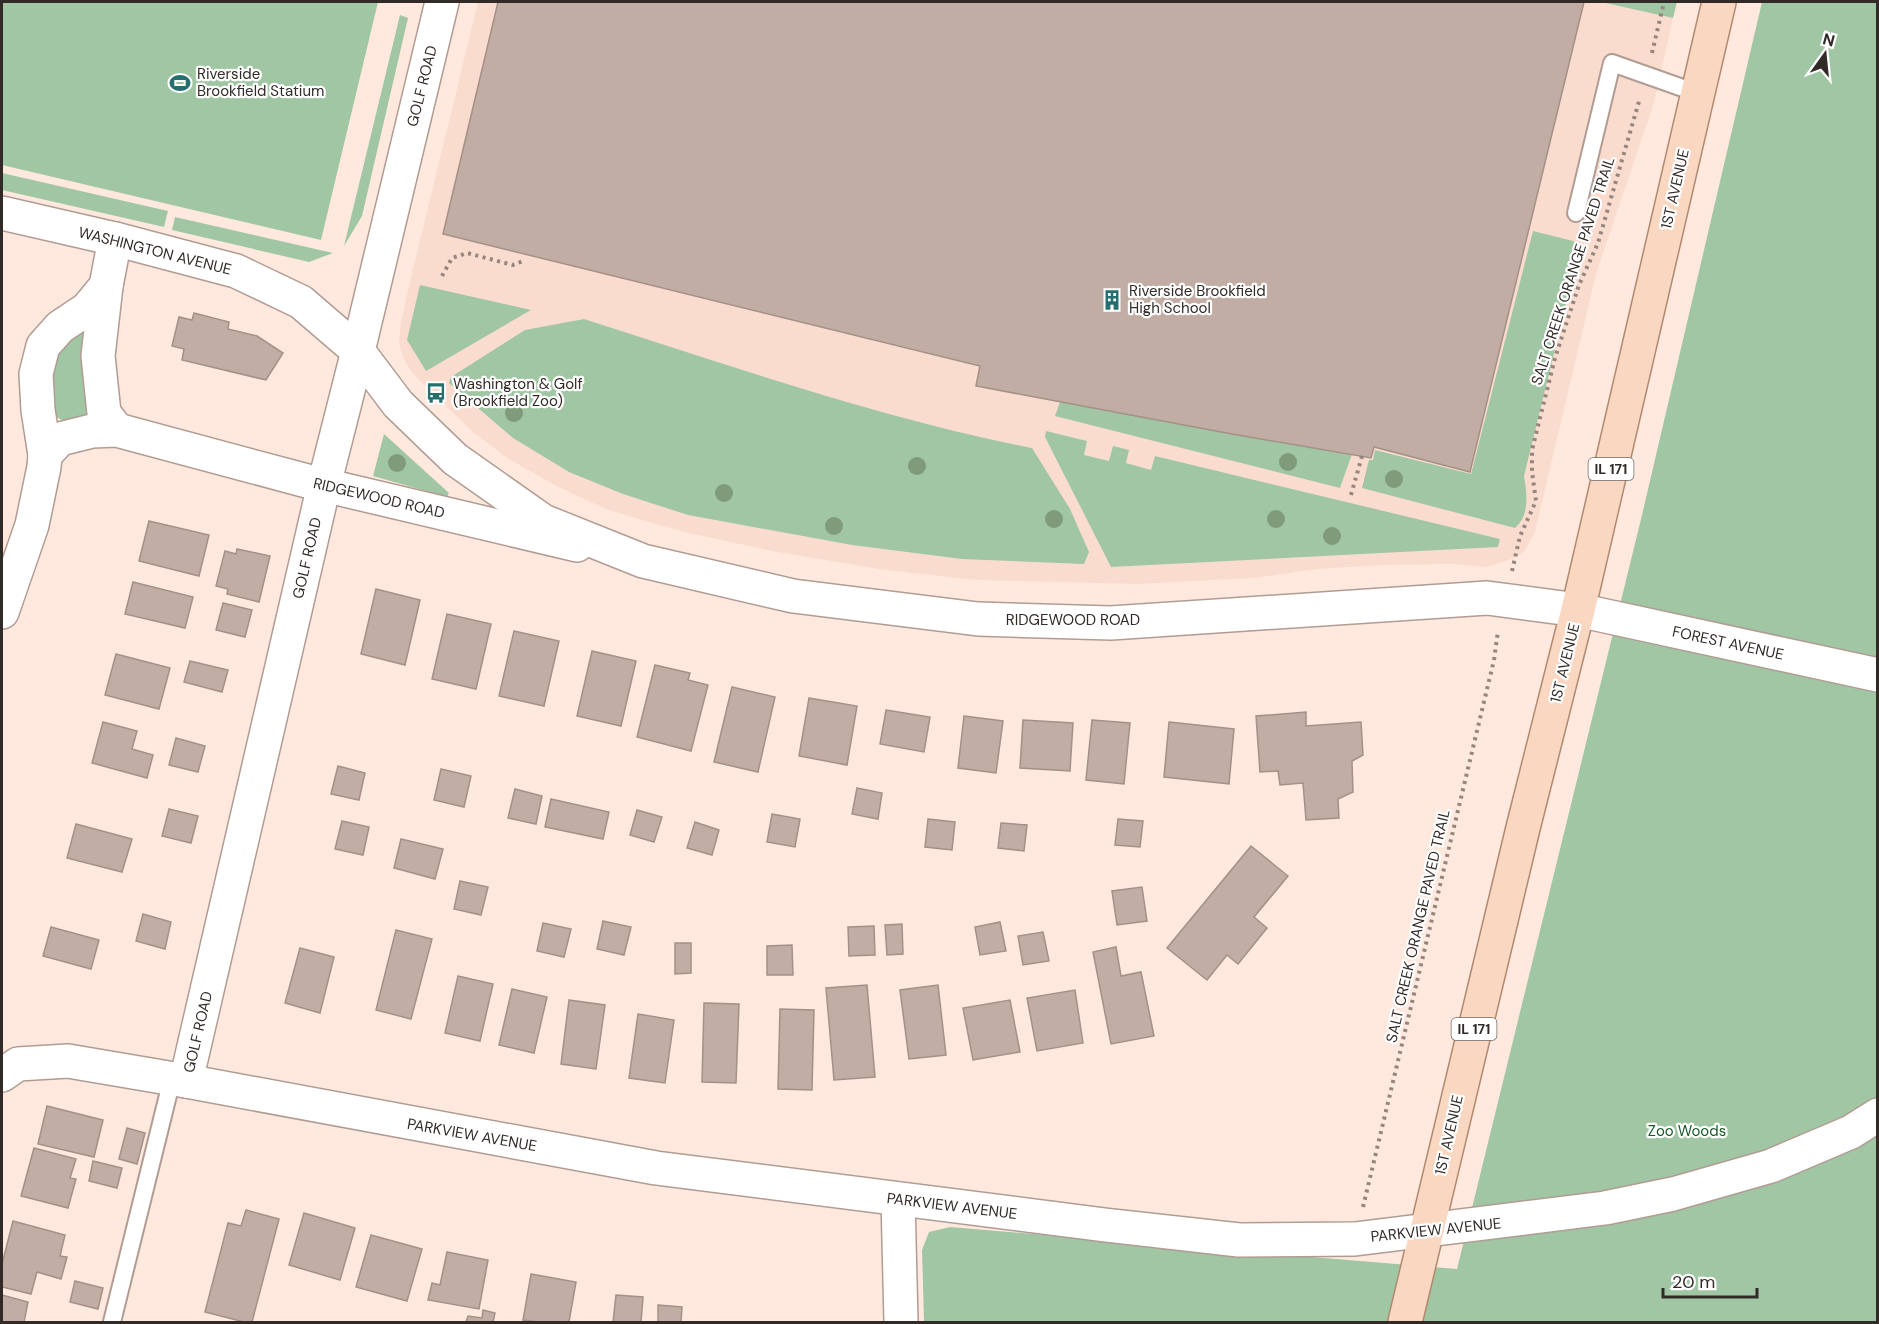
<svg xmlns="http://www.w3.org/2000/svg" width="1879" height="1324" font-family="'DM Sans',sans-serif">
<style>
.built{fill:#fadccf}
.green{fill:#a0c6a4}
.building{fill:#c2ada4;stroke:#a49087;stroke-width:1.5}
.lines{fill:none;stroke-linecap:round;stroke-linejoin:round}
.service-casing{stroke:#b19c93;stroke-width:20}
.minor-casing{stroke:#b19c93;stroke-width:36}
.tertiary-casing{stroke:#b19c93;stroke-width:36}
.primary-casing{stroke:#b18970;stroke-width:36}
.path{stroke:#94857f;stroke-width:4;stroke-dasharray:3 4.5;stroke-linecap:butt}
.service{stroke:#fff;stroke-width:16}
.minor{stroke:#fff;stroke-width:33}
.tertiary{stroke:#fff;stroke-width:33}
.primary{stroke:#f9d7c1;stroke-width:33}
.tree{fill:#809b7a}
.labels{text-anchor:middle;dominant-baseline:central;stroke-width:4.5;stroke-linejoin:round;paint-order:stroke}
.shield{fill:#fff;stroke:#706a68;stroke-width:1.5}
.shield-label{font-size:14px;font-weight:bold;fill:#322a27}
.poi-label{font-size:15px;fill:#322a27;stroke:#fff;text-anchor:start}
.street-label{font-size:15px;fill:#322a27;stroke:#fff}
.park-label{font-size:15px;fill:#185b28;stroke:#fff}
</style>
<rect width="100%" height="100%" fill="#ffe9df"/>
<polygon class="built" points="478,2 1601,2 1673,18 1654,103 1596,274 1535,532 1524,552 1515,558 1486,567 1452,564 1385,565 1318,569 1254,578 1137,584 974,580 879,569 772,551 684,532 608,510 560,488 507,458 473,432 412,373 403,357 399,343 401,322 413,269"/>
<g class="green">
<polygon points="2,2 378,2 321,240 2,165"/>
<polygon points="1601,2 1677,2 1673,18"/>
<polygon points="1762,2 1877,2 1877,1322 924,1322 922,1250 929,1232 950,1227 1457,1269 1642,515"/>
<polygon points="400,15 408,18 362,216 344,246"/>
<polygon points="2,173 168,211 164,227 2,190"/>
<polygon points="175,217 333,253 309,262 172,230"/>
<path d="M1533,231L1581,243L1524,476C1527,494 1530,515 1515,528L1362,488L1369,460H1373L1375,450L1471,474Z"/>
<polygon points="420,285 531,310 426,371 407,340"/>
<path d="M584,319C732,366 879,418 1032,448L1070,509L1089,552L1084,564L962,559L852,545L688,515L623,494L569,472L513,438L449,383L451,377L525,330Z"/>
<path d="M85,327L90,409C78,424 68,427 53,414L48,382L62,342Z"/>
<polygon points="1060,402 1352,454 1340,488 1055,416"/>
<polygon points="1046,431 1087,441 1084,455 1109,461 1113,446 1129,450 1126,463 1151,470 1155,456 1500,539 1498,547 1111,567 1045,437"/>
<polygon points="384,434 449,493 447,497 373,476"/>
</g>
<g class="building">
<polygon points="498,2 1584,2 1470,472 1374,447 1371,458 1232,434 976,386 980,366 443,234"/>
<polygon points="194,313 229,322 228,329 257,336 283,353 266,380 182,360 184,349 172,346 179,317 192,320"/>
<polygon points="149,521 209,535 199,576 139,561"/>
<polygon points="237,549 270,556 259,602 227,594 228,589 216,586 225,551 236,554"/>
<polygon points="133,582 193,597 185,628 125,614"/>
<polygon points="376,589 420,600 405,665 361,654"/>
<polygon points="223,603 252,610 245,637 216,630"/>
<polygon points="447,614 491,624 476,689 432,679"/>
<polygon points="514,631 559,641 544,706 499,696"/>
<polygon points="592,651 636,661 621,726 577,716"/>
<polygon points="116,654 170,668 159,709 105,695"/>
<polygon points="190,661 228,670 222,692 184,682"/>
<polygon points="655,665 690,673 688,680 708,685 691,751 637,737"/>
<polygon points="732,687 775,697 758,772 714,762"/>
<polygon points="809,698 857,706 847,765 799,756"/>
<polygon points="886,710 930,717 924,752 880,744"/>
<polygon points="1306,712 1306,726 1361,722 1363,755 1352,761 1353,792 1338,799 1339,818 1306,820 1303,783 1280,785 1278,771 1260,772 1256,716"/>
<polygon points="964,716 1003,721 996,773 958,768"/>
<polygon points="1023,720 1073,723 1070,771 1020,768"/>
<polygon points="1092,720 1130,723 1124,784 1086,780"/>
<polygon points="103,722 137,731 132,749 153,755 147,778 92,763"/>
<polygon points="1169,722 1234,729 1229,784 1164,777"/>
<polygon points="176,738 205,746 198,772 169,765"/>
<polygon points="338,766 365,773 359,800 331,794"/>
<polygon points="441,769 471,776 464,807 434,800"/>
<polygon points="857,788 882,793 878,819 852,814"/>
<polygon points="515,789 542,796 536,824 508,818"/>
<polygon points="551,799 609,812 603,839 545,827"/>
<polygon points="169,809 198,816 191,843 162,836"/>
<polygon points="637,810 662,817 654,842 630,835"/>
<polygon points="772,814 800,819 795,847 767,842"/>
<polygon points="928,819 955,822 952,850 925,847"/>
<polygon points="1118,819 1143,821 1140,847 1115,845"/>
<polygon points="342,821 369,827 363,855 335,849"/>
<polygon points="695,822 719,830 712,855 687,848"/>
<polygon points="1001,823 1027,825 1024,851 998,848"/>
<polygon points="76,824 132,839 122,872 67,858"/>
<polygon points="401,839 443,849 435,879 394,868"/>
<polygon points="1251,846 1288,876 1254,917 1267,928 1238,964 1227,955 1207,980 1167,948"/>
<polygon points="460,881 488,887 481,915 454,909"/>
<polygon points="1142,887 1147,921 1117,925 1112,891"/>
<polygon points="143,914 171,922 165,949 136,941"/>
<polygon points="603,921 631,927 624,955 597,949"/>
<polygon points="1000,922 1006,951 980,955 975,927"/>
<polygon points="543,923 571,929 564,957 537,951"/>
<polygon points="902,924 903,954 887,955 885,925"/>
<polygon points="874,926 875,955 849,956 848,927"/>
<polygon points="51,927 99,940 91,969 43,956"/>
<polygon points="396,930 432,939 411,1019 376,1010"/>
<polygon points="1043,932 1049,961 1023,965 1018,936"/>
<polygon points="675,943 691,943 691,973 675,974"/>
<polygon points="792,945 793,975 767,975 767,946"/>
<polygon points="1116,947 1121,976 1141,972 1154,1036 1111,1044 1093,952"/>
<polygon points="300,948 334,957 320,1013 285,1003"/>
<polygon points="458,976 493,984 480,1041 445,1033"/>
<polygon points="867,985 875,1077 834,1080 826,988"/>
<polygon points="938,985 946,1055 909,1059 900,990"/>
<polygon points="512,989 547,997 534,1053 499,1045"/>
<polygon points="1075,990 1083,1043 1037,1051 1027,998"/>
<polygon points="569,1000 605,1005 596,1069 561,1064"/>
<polygon points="1010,1000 1020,1052 973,1060 963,1008"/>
<polygon points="704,1003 739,1004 736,1083 702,1082"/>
<polygon points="780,1009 814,1010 812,1090 778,1089"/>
<polygon points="638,1014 674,1020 665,1083 629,1078"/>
<polygon points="47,1106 103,1120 94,1157 38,1144"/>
<polygon points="127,1128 145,1133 137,1164 119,1159"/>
<polygon points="34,1148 76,1159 70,1178 76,1179 68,1208 21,1196"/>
<polygon points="93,1161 122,1168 117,1188 89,1181"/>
<polygon points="246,1210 279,1219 252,1322 244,1322 205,1312 228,1223 241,1226"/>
<polygon points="304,1213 355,1228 340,1280 289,1265"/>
<polygon points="13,1221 65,1235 60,1256 67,1257 61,1279 37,1272 31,1294 2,1287 2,1264"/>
<polygon points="371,1235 422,1249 407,1301 356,1287"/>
<polygon points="447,1252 488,1260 479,1309 428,1300 432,1283 440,1285"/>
<polygon points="531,1274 576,1282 569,1322 538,1322 523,1320"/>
<polygon points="75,1281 103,1288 98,1309 70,1302"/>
<polygon points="2,1295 28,1302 24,1322 2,1322"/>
<polygon points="616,1295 643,1297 641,1322 613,1322"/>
<polygon points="658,1305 682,1307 681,1322 658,1322"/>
<polygon points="483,1310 495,1313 493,1322 466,1322 468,1316 482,1318"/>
</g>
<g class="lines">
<g class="service-casing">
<g id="service">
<polyline points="1576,213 1612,63 1697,93"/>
<polyline points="112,1322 172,1079"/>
</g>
</g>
<g class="minor-casing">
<g id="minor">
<polyline points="106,286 98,356 104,413 117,430"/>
<polyline points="45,455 60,439 92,431 117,430 307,481 577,545"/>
<polyline points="2,612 32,525 44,467 45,455 38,410 36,374 43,346 60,327 87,309 106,286 115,239"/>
<polyline points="2,1075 18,1064 68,1061 186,1081 656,1168 1105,1225 1239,1240 1355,1239 1605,1208 1673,1194 1771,1166 1851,1132 1878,1115"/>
<polyline points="186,1081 324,485 358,351 442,2"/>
<polyline points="898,1199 901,1322"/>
</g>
</g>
<g class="tertiary-casing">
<polyline id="tertiary" points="2,213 115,239 236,271 301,302 358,351 398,404 455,459 543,521 643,561 793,596 978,619 1111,623 1487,598 1578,610 1878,675"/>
</g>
<g class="primary-casing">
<polyline id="primary" points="1405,1322 1523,828 1578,610 1719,2"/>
</g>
<g class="path">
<polyline points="1652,53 1664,2"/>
<polyline points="442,276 452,258 467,253 513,265 523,261"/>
<polyline points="1351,495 1362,456"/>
<polyline points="1512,571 1520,536 1536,501 1532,472 1532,450 1555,358 1579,285 1598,243 1640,98"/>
<polyline points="1363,1207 1494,660 1498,631"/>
</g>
<use href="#service" class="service"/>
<use href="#minor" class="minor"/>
<use href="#tertiary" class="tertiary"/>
<use href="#primary" class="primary"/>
</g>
<g class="tree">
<circle cx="514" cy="413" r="9"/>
<circle cx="1288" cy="462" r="9"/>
<circle cx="397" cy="463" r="9"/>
<circle cx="917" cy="466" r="9"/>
<circle cx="1394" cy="479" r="9"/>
<circle cx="724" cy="493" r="9"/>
<circle cx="1054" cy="519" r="9"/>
<circle cx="1276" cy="519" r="9"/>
<circle cx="834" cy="526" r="9"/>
<circle cx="1332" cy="536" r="9"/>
</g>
<defs>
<g id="stadium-bare" transform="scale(1.62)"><path d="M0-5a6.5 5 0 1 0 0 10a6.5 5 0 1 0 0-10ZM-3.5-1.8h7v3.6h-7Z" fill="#25706f" stroke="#fff" stroke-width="2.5" paint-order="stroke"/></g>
<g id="building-bare" transform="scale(1.62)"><path d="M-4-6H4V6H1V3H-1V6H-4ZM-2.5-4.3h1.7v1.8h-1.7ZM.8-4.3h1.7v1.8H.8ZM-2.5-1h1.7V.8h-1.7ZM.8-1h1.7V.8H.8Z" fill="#25706f" stroke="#fff" stroke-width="2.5" paint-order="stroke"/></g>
<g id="bus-bare" transform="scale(1.62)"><path d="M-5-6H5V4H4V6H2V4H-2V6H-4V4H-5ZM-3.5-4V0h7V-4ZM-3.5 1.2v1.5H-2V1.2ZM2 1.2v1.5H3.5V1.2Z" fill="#25706f" stroke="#fff" stroke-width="2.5" paint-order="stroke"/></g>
</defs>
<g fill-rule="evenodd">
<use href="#stadium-bare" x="180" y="83"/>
<use href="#building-bare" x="1112" y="300"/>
<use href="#bus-bare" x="436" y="393"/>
</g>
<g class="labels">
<g class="shield">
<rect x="1588.5" y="458" width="45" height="22" rx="4.5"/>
<rect x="1451.5" y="1018" width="45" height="22" rx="4.5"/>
</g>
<g class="shield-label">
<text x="1611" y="469">IL 171</text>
<text x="1474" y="1029">IL 171</text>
</g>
<g class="poi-label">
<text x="197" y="74">Riverside<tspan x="197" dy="17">Brookfield Statium</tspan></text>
<text x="1129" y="291">Riverside Brookfield<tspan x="1129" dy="17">High School</tspan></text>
<text x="453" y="384">Washington &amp; Golf<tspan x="453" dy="17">(Brookfield Zoo)</tspan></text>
</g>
<g class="street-label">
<text transform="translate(422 86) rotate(-76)">GOLF ROAD</text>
<text transform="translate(1675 189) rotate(-77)">1ST AVENUE</text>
<text transform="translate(155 251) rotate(14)">WASHINGTON AVENUE</text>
<text transform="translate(1573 271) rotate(-72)">SALT CREEK ORANGE PAVED TRAIL</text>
<text transform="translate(379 498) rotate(13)">RIDGEWOOD ROAD</text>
<text transform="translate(307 558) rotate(-77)">GOLF ROAD</text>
<text x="1073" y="620">RIDGEWOOD ROAD</text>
<text transform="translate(1728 643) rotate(12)">FOREST AVENUE</text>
<text transform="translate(1565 663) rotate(-76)">1ST AVENUE</text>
<text transform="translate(1418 926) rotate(-77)">SALT CREEK ORANGE PAVED TRAIL</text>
<text transform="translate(198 1032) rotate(-77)">GOLF ROAD</text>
<text transform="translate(472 1135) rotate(10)">PARKVIEW AVENUE</text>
<text transform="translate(1449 1135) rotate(-77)">1ST AVENUE</text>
<text transform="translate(952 1206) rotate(7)">PARKVIEW AVENUE</text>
<text transform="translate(1436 1230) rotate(-6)">PARKVIEW AVENUE</text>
</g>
<g class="park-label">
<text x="1687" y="1131">Zoo Woods</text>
</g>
</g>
<rect width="1879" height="1324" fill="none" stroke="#322a27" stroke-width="6"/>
<g transform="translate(1825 54) rotate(15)" stroke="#ffffff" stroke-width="4.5" paint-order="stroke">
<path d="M0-4.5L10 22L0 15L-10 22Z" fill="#322a27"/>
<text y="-9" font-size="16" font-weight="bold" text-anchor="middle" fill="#322a27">N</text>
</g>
<path d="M1663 1288v9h94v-9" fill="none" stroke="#322a27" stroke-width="3"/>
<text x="1672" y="1288" font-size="18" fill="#322a27" stroke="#ffffff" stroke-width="4.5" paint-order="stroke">20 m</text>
</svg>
